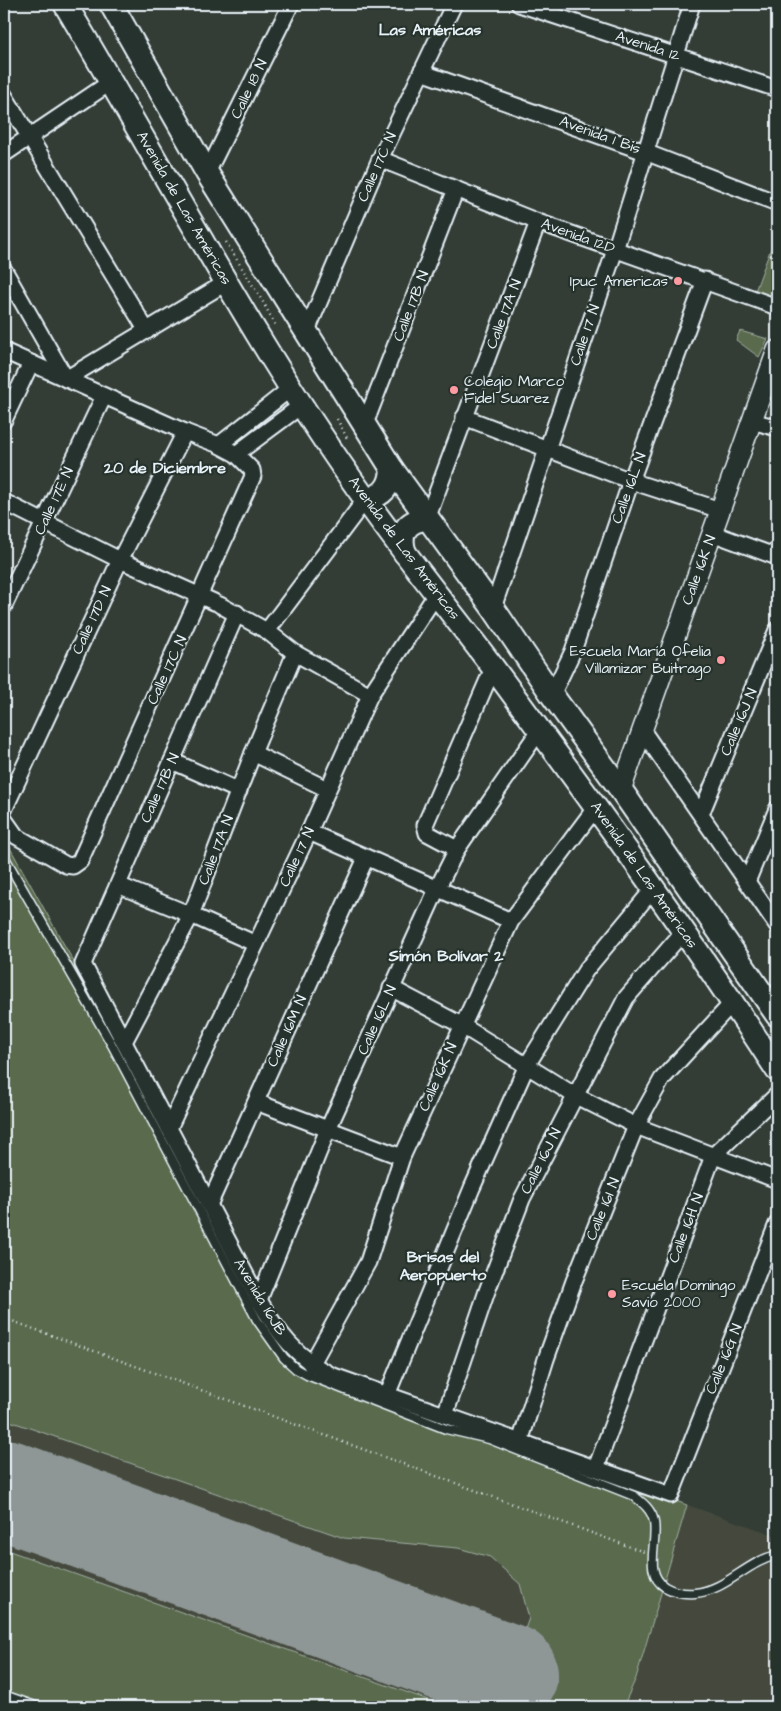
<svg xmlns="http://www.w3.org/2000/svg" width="781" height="1711" font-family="'Architects Daughter',sans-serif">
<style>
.built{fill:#444a3e}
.green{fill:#5a6b4e;stroke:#a1aea3}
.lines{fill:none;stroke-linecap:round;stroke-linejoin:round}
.runway{stroke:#8e9796;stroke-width:100}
.service-casing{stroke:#e8f1f8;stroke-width:11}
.minor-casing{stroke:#e8f1f8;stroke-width:19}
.tertiary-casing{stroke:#e8f1f8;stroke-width:22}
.secondary-casing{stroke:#e8f1f8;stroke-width:26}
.path{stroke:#e8f1f8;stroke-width:2.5;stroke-dasharray:1 4;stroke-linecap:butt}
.service{stroke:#26332d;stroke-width:8}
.minor{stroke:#26332d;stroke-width:15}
.tertiary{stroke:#26332d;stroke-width:19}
.secondary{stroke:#26332d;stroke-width:22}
.poi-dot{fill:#ff9aa2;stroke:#26332d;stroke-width:2}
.labels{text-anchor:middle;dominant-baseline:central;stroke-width:4.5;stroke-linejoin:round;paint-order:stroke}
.street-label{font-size:15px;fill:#e8f1f8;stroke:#26332d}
.poi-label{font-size:15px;fill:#e8f1f8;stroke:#26332d;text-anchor:end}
.neighbourhood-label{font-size:16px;font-weight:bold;fill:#e8f1f8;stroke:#26332d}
</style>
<rect width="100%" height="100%" fill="#343d35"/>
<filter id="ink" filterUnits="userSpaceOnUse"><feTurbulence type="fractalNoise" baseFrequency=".02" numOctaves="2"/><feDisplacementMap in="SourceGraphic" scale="10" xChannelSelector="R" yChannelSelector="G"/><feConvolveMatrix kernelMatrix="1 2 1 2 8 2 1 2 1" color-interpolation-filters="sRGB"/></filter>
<g filter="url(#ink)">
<polygon class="built" points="4,837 219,1234 310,1368 687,1505 777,1536 777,1707 4,1707"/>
<g class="green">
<polygon points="777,232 777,302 755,291"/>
<polygon points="740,331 768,339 759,357 736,340"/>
<polygon points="4,837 90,991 219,1234 310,1367 687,1505 636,1678 623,1707 497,1707 529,1618 520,1584 490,1557 458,1548 344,1538 4,1419"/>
<polygon points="4,1549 448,1707 4,1707"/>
</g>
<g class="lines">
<polyline class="runway" points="4,1489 508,1674"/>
<g class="service-casing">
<g id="service">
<path d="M4,856L112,1045L257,1320L284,1358L296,1369L307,1375L446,1429L489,1439L634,1496C643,1503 652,1510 654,1522C658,1543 643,1573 665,1587C674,1592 685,1594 695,1593C727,1590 746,1562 777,1555"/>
<polyline points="4,1695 38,1707"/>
</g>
</g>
<g class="minor-casing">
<g id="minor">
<polyline points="519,4 777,89"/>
<polyline points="421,72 645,152 777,203"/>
<polyline points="4,95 147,331"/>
<polyline points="4,154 111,82"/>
<polyline points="380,159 538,222 777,307"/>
<polyline points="207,173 291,4"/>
<polyline points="4,270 66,379 227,282"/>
<polyline points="306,333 380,159 454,4"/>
<polyline points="4,351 185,432 219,445 236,454 252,470 253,476 80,861 73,866 66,865 16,836 4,819"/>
<polyline points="464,417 631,481 720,510"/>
<polyline points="4,420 31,363"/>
<polyline points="752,421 777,428"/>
<polyline points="365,424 456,189"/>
<polyline points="219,445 291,388"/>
<polyline points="236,454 302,405"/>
<polyline points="4,502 120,560 214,602"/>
<polyline points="427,519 538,222"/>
<polyline points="712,533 777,557"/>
<polyline points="220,605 267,631 295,653 370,695"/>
<polyline points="4,606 104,396"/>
<polyline points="493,608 615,250 692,4"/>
<path d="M237,613L83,964L259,1300C277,1332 297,1358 331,1375L671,1495L777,1224"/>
<polyline points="267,631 365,500"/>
<polyline points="552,695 573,651 631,481 705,280"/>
<polyline points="642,730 777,925"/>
<polyline points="253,753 327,789"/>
<polyline points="172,761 239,791"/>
<polyline points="4,810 120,560 185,432"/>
<polyline points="701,814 777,630"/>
<polyline points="309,832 511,921"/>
<polyline points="457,849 427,833 425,825 493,668"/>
<polyline points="747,882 777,809"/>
<polyline points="118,885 191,915 256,944"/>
<polyline points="391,988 461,1025 574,1095 636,1126 777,1180"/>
<polyline points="124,1042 191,915 253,753 295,653"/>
<polyline points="256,1102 402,1157"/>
<polyline points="169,1128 309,832 370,695 437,593"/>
<polyline points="209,1205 366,858"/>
<polyline points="259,1300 328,1129 437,889 457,849 539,731"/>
<polyline points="311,1365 368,1262 402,1157 511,921 596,807"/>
<polyline points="387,1395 472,1188 527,1065 586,970 654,888"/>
<polyline points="445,1415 487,1291 522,1199 626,998 684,931"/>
<polyline points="520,1442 546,1359 574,1281 636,1126 662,1079 733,1002"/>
<polyline points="596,1468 713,1156 777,1095"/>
</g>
</g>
<g class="tertiary-casing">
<polyline id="tertiary" points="621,790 777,350"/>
</g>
<g class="secondary-casing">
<g id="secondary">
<path d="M65,4C164,169 253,343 366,500C407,558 452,613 495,670C592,801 688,933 777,1070"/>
<polyline points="111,4 207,173 392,469 493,608 552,695 621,790 777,1015"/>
<path d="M365,500C383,496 391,487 392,469"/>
<path d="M405,553C398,533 407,520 427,519"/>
</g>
</g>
<g class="path">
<polyline points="226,242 266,307"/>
<polyline points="265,306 276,326"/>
<polyline points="337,419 347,438"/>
<polyline points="4,1318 644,1552"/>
</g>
<use href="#service" class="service"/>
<use href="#minor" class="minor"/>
<use href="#tertiary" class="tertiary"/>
<use href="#secondary" class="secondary"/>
</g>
</g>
<g class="poi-dot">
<circle cx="678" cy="281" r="5"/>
<circle cx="454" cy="390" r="5"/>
<circle cx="721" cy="660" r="5"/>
<circle cx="612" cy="1294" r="5"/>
</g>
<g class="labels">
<g class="street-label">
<text transform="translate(648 46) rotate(18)">Avenida 12</text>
<text transform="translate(249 89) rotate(-64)">Calle 18 N</text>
<text transform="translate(600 135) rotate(20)">Avenida 1 Bis</text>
<text transform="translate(377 167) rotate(-66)">Calle 17C N</text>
<text transform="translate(184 208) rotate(60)">Avenida de Las Américas</text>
<text transform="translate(578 236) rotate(20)">Avenida 12D</text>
<text transform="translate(411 306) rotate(-69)">Calle 17B N</text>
<text transform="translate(504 314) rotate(-69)">Calle 17A N</text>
<text transform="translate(585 335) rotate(-71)">Calle 17 N</text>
<text transform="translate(629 488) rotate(-70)">Calle 16L N</text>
<text transform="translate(54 501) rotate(-65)">Calle 17E N</text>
<text transform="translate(404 548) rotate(53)">Avenida de Las Américas</text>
<text transform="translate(699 570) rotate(-70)">Calle 16K N</text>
<text transform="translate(92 620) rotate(-65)">Calle 17D N</text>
<text transform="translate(167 670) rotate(-65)">Calle 17C N</text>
<text transform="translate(739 722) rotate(-67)">Calle 16J N</text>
<text transform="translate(160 788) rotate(-66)">Calle 17B N</text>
<text transform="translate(216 850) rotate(-69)">Calle 17A N</text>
<text transform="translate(297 857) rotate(-65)">Calle 17 N</text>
<text transform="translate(644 875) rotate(55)">Avenida de Las Américas</text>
<text transform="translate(377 1020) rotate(-66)">Calle 16L N</text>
<text transform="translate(287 1031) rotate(-66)">Calle 16M N</text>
<text transform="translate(438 1077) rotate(-66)">Calle 16K N</text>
<text transform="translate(541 1161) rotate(-63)">Calle 16J N</text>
<text transform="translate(603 1209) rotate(-68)">Calle 16I N</text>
<text transform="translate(686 1228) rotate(-69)">Calle 16H N</text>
<text transform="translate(260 1297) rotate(59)">Avenida 16JB</text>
<text transform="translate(724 1359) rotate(-68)">Calle 16G N</text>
</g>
<g class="poi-label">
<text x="668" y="281">Ipuc Americas</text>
<text x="464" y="381" text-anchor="start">Colegio Marco<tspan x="464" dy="17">Fidel Suarez</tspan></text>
<text x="711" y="651">Escuela María Ofelia<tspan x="711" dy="17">Villamizar Buitrago</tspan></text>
<text x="622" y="1285" text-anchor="start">Escuela Domingo<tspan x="622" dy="17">Savio 2000</tspan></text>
</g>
<g class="neighbourhood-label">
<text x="430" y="30">Las Américas</text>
<text x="165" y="468">20 de Diciembre</text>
<text x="446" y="956">Simón Bolívar 2</text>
<text x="443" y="1257">Brisas del<tspan x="443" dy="18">Aeropuerto</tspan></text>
</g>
</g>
<rect width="781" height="1711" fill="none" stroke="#26332d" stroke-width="20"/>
<rect x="10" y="10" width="761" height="1691" fill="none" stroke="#e8f1f8" stroke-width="2" filter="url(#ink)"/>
</svg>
